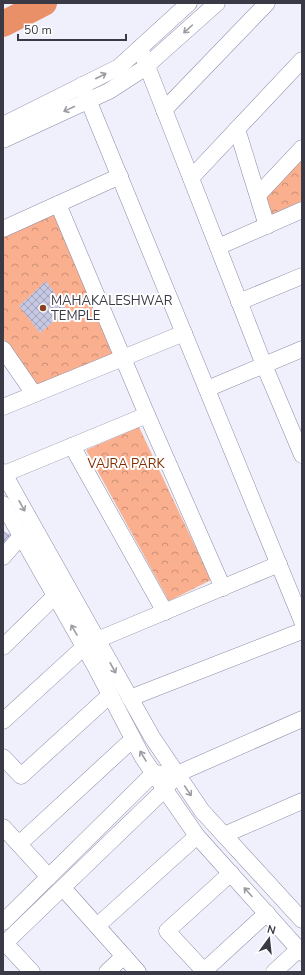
<svg xmlns="http://www.w3.org/2000/svg" width="305" height="975" font-family="'Nunito Sans',sans-serif">
<style>
.forest{fill:url(#forest-crowns)}
.lines{fill:none;stroke-linecap:round;stroke-linejoin:round}
.river{stroke:#e99068;stroke-width:26}
.building{fill:url(#building-cross-hatch)}
.minor-casing{stroke:#898ba5;stroke-width:17}
.minor{stroke:#fff;stroke-width:16}
.oneway{stroke:#9c9ca2}
.poi-dot{fill:#88411f;stroke:#fff;stroke-width:1.5}
.labels{text-anchor:middle;dominant-baseline:central;stroke-width:4;stroke-linejoin:round;paint-order:stroke}
.poi-label{font-size:13px;fill:#393a45;stroke:#fff;text-anchor:start}
.park-label{font-size:13px;fill:#7e2f00;stroke:#fff}
</style>
<defs>
<pattern id="forest-crowns" width="20" height="18" patternUnits="userSpaceOnUse"><rect width="20" height="18" fill="#faaf8f"/><path d="M2 6a3 3 0 1 1 6 0M12 15a3 3 0 1 1 6 0" fill="none" stroke="#cb8f77"/></pattern>
<pattern id="building-cross-hatch" width="8" height="8" patternUnits="userSpaceOnUse"><rect width="8" height="8" fill="#c5c7e3"/><path d="M0 0l8 8M0 8l8-8" fill="none" stroke="#a1a3ba"/></pattern>
</defs>
<rect width="100%" height="100%" fill="#eff0fc"/>
<g class="forest">
<polygon points="302,157 302,201 272,214 266,197"/>
<polygon points="54,214 115,355 38,387 3,338 3,237"/>
<polygon points="139,427 211,580 169,601 86,450"/>
</g>
<g class="lines">
<polyline class="river" points="3,24 44,3"/>
</g>
<g class="building">
<polygon points="46,281 67,310 40,333 19,306"/>
<polygon points="3,531 11,535 3,544"/>
</g>
<g class="lines">
<g class="minor-casing">
<g id="minor">
<polyline points="140,48 264,365 302,455"/>
<polyline points="82,85 302,621"/>
<polyline points="164,110 267,3"/>
<polyline points="3,125 119,67 189,3"/>
<polyline points="237,129 267,226"/>
<polyline points="3,140 109,91 143,69 217,3"/>
<polyline points="191,178 302,60"/>
<polyline points="258,195 302,148"/>
<polyline points="58,204 147,415 223,588"/>
<polyline points="3,229 120,176"/>
<polyline points="218,247 302,210"/>
<polyline points="239,302 302,276"/>
<polyline points="3,349 34,394"/>
<polyline points="207,389 302,349"/>
<polyline points="3,407 184,333"/>
<polyline points="72,446 165,612"/>
<polyline points="3,472 152,737 202,811 302,920"/>
<polyline points="4,474 147,415"/>
<polyline points="3,504 95,666 143,758 197,836 302,953"/>
<polyline points="3,557 21,536"/>
<polyline points="97,640 279,564"/>
<polyline points="3,647 55,596"/>
<polyline points="130,698 302,631"/>
<polyline points="3,721 84,647"/>
<polyline points="3,757 21,776 110,695"/>
<polyline points="3,827 49,877"/>
<polyline points="224,835 302,801"/>
<polyline points="19,844 133,739"/>
<polyline points="231,873 167,931 204,971 267,913"/>
<polyline points="63,888 138,972"/>
<polyline points="3,922 154,773 164,774"/>
<polyline points="97,926 197,836"/>
<polyline points="5,943 32,972"/>
<polyline points="3,945 165,789 177,774 302,719"/>
<polyline points="107,972 124,956"/>
<polyline points="274,972 299,949"/>
</g>
</g>
<use href="#minor" class="minor"/>
</g>
<defs><path id="oneway-shaft" d="M-6 0H5M1.5-3L5.5 0L1.5 3" fill="none" stroke-width="1.6" stroke-linecap="round" stroke-linejoin="round"/></defs>
<g class="oneway">
<use href="#oneway-shaft" transform="translate(188 29) rotate(138)"/>
<use href="#oneway-shaft" transform="translate(101 76) rotate(-27)"/>
<use href="#oneway-shaft" transform="translate(69 109) rotate(155)"/>
<use href="#oneway-shaft" transform="translate(22 506) rotate(61)"/>
<use href="#oneway-shaft" transform="translate(74 630) rotate(-120)"/>
<use href="#oneway-shaft" transform="translate(113 668) rotate(61)"/>
<use href="#oneway-shaft" transform="translate(143 756) rotate(-121)"/>
<use href="#oneway-shaft" transform="translate(188 791) rotate(56)"/>
<use href="#oneway-shaft" transform="translate(248 892) rotate(-132)"/>
</g>
<circle class="poi-dot" cx="43" cy="308" r="4"/>
<g class="labels">
<g class="poi-label">
<text x="51" y="301">MAHAKALESHWAR<tspan x="51" dy="15">TEMPLE</tspan></text>
</g>
<g class="park-label">
<text x="126" y="464">VAJRA PARK</text>
</g>
</g>
<rect width="305" height="975" fill="none" stroke="#393a45" stroke-width="8"/>
<g transform="translate(269 939) rotate(15)" stroke="#ffffff" stroke-width="3" paint-order="stroke">
<path d="M0-3L7 15L0 10L-7 15Z" fill="#393a45"/>
<text y="-6" font-size="11" font-weight="bold" text-anchor="middle" fill="#393a45">N</text>
</g>
<path d="M18 34v6h108v-6" fill="none" stroke="#393a45" stroke-width="2"/>
<text x="24" y="34" font-size="12" fill="#393a45" stroke="#ffffff" stroke-width="3" paint-order="stroke">50 m</text>
</svg>
